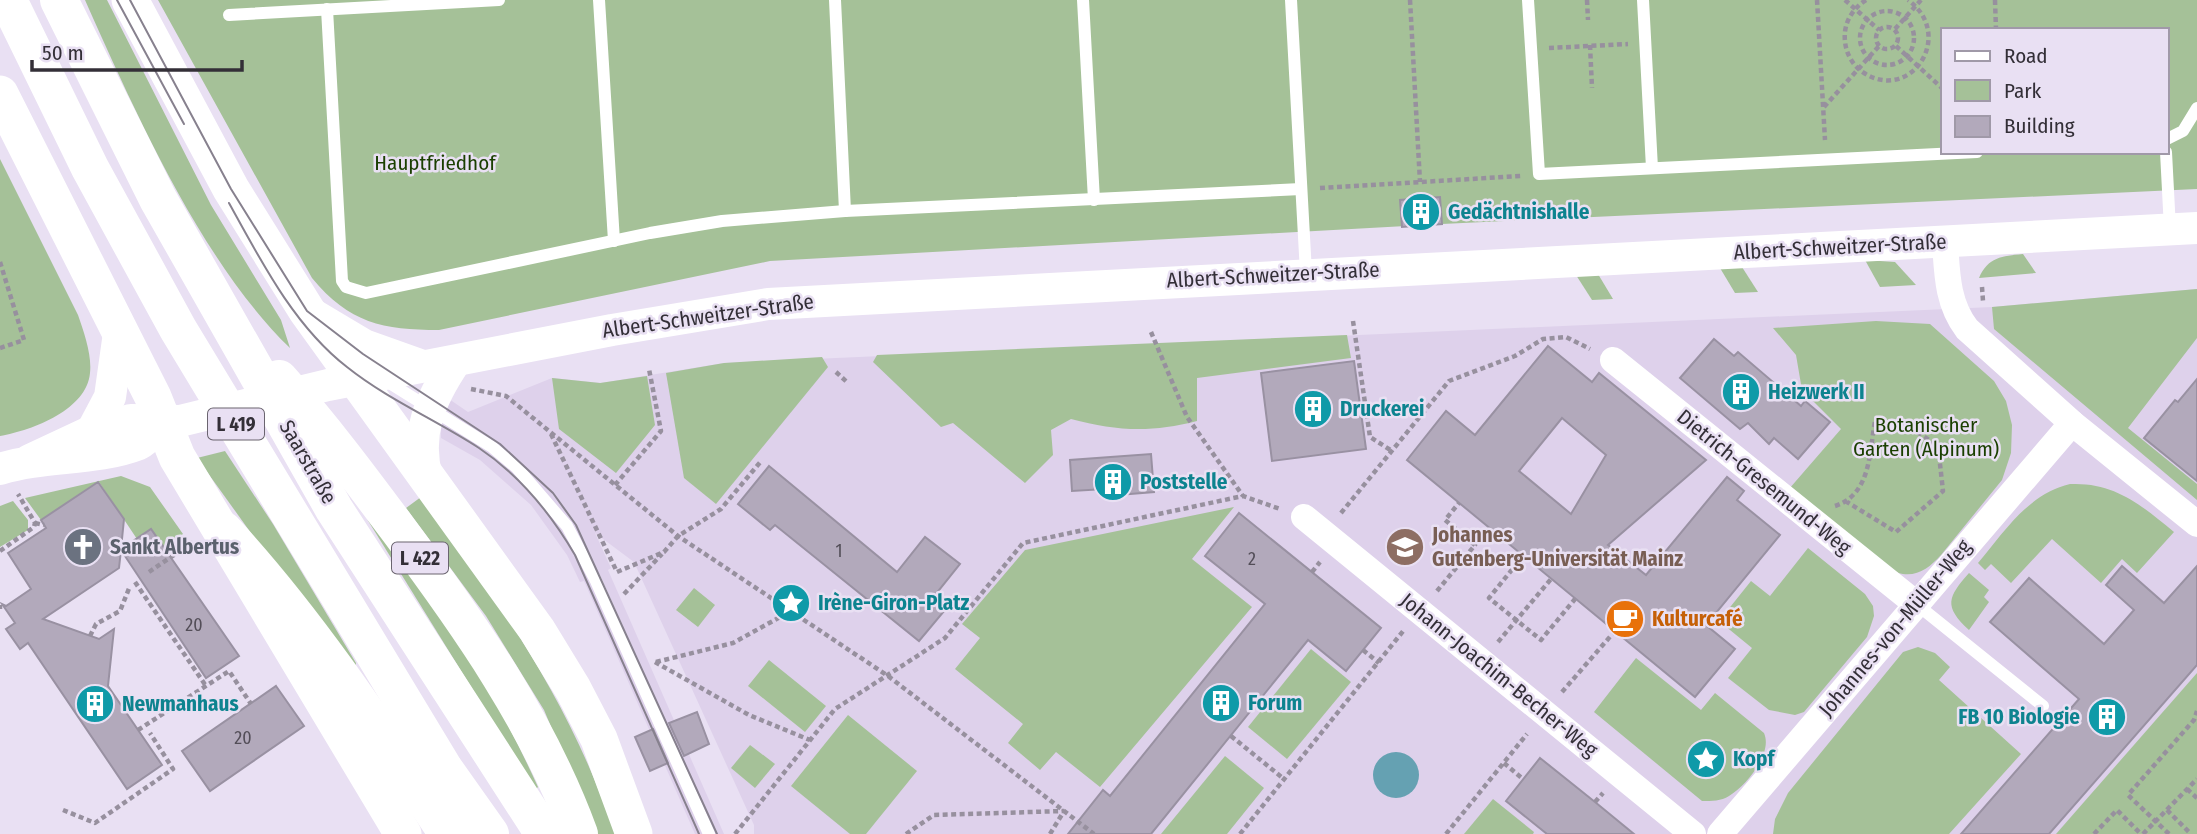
<svg xmlns="http://www.w3.org/2000/svg" width="2197" height="834" font-family="'Fira Sans Condensed',sans-serif">
<style>
.built{fill:#ded1eb}
.green{fill:#a5c198;fill-rule:evenodd}
.water{fill:#65a1b2}
.building{fill:#b2a9bb;stroke:#9991a2;stroke-width:2;fill-rule:evenodd}
.lines{fill:none;stroke-linecap:round;stroke-linejoin:round}
.path{stroke:#97909e;stroke-width:4.5;stroke-dasharray:5 3.5;stroke-linecap:butt}
.service{stroke:#fff;stroke-width:12}
.minor{stroke:#fff;stroke-width:26}
.tertiary{stroke:#fff;stroke-width:32}
.secondary{stroke:#fff;stroke-width:37}
.trunk{stroke:#fff;stroke-width:38}
.tram{stroke:#87818e;stroke-width:2}
.labels{text-anchor:middle;dominant-baseline:central;stroke-width:5;stroke-linejoin:round;paint-order:stroke}
.number-label{font-size:18px;fill:#534e58}
.shield{fill:#e9e0f3;stroke:#6a646f;stroke-width:2}
.shield-label{font-size:19px;font-weight:bold;fill:#332f37}
.park-label{font-size:21px;fill:#1a3f00;stroke:#e9e0f3}
.culture-label{font-size:21px;font-weight:bold;fill:#0d838f;stroke:#e9e0f3;text-anchor:start}
.street-label{font-size:21px;fill:#332f37;stroke:#e9e0f3}
.education-label{font-size:21px;font-weight:bold;fill:#785e54;stroke:#e9e0f3;text-anchor:start}
.worship-label{font-size:21px;font-weight:bold;fill:#5b616d;stroke:#e9e0f3;text-anchor:start}
.food-label{font-size:21px;font-weight:bold;fill:#c56008;stroke:#e9e0f3;text-anchor:start}
</style>
<rect width="100%" height="100%" fill="#e9e0f3"/>
<polygon class="built" points="2197,289 2197,834 754,834 754,825 634,562 595,533 611,568 608,570 724,834 695,834 584,581 580,582 567,555 531,505 480,460 441,438 441,425 449,399 468,412 552,378 601,383 724,363 1992,307"/>
<g class="green">
<path d="M85,0H107L211,205L281,320L290,348C202,263 135,112 85,0Z"/>
<path d="M158,0H2197V189L1442,224L770,261L439,330C383,330 349,323 312,278ZM1943,30H2167V152H1943Z"/>
<path d="M0,159L78,315C84,332 92,355 90,373C87,409 34,430 0,436Z"/>
<path d="M2023,254L2036,273L1979,278C1988,257 2002,256 2023,254Z"/>
<polygon points="1865,260 1895,262 1916,285 1880,287"/>
<polygon points="1742,267 1758,292 1735,293 1720,268"/>
<polygon points="1598,274 1613,299 1592,300 1576,275"/>
<polygon points="2197,289 2197,338 2128,428 2197,484 2197,500 1994,329 1992,307"/>
<path d="M1876,321L1930,324L1994,381L2006,401L2012,425L2011,453L2002,480L1941,555C1930,567 1919,576 1903,574C1880,571 1811,507 1789,489L1841,429L1802,390L1796,355L1773,328Z"/>
<path d="M1347,335L1351,358L1197,378V421C1151,433 1116,431 1071,419L1051,430L1053,455L1025,483L953,423L941,427L873,362L877,355Z"/>
<polygon points="822,357 828,367 716,504 684,478 666,373 724,363"/>
<polygon points="647,376 655,425 616,473 559,429 552,378 600,383"/>
<polygon points="225,451 273,524 356,663 354,676 197,458"/>
<polygon points="121,476 150,487 183,534 141,561 137,539 99,482 41,520 25,498"/>
<path d="M2070,484C2115,482 2141,505 2174,532L2137,573L2122,559L2101,583L2052,539L2011,583L1991,564L1985,570L1978,563C2005,531 2028,494 2070,484Z"/>
<path d="M421,497C503,606 571,704 615,834H596L544,710L486,616L406,508Z"/>
<polygon points="13,501 28,520 28,530 0,547 0,506"/>
<polygon points="1234,507 1192,559 1252,607 1100,787 1056,752 1040,770 1008,743 1023,724 955,669 980,638 962,624 1025,550"/>
<path d="M367,519C437,596 495,692 538,787L535,790Z"/>
<polygon points="1808,548 1865,594 1873,606 1874,616 1867,637 1804,712 1795,715 1769,710 1728,678 1752,648 1719,621 1751,581 1770,596"/>
<path d="M1969,573L1989,590L1984,597L1989,602L1969,630C1943,606 1948,597 1969,573Z"/>
<polygon points="694,588 715,605 698,627 676,610"/>
<polygon points="1918,647 1935,653 1950,667 1939,680 2021,754 1949,834 1773,834 1775,819 1788,793 1903,652"/>
<polygon points="1311,649 1351,682 1287,759 1248,727"/>
<path d="M1636,658L1701,710L1715,693L1764,733C1773,753 1747,785 1729,796C1721,801 1712,801 1702,801L1594,712Z"/>
<polygon points="769,660 826,706 805,732 748,686"/>
<polygon points="2197,673 2197,834 2056,834"/>
<polygon points="848,715 917,771 866,834 850,834 791,786"/>
<polygon points="750,745 775,764 755,788 731,768"/>
<polygon points="1225,756 1264,788 1227,834 1161,834"/>
<polygon points="1493,799 1534,832 1533,834 1464,834"/>
</g>
<circle class="water" cx="1396" cy="775" r="23"/>
<g class="building">
<polygon points="1440,197 1442,224 1402,227 1400,200"/>
<polygon points="1714,339 1734,356 1738,352 1801,406 1805,401 1830,422 1798,459 1774,438 1769,444 1748,423 1740,429 1680,378"/>
<path d="M1548,346L1592,382L1599,373L1706,460L1608,545L1646,575L1727,477L1744,491L1737,500L1780,535L1706,625L1735,649L1695,697L1407,460L1446,411L1475,435ZM1562,418L1606,455L1571,514L1519,471Z"/>
<polygon points="1354,361 1366,449 1272,461 1261,373"/>
<polygon points="2197,379 2197,481 2144,438 2175,400 2178,402"/>
<polygon points="1151,454 1154,492 1106,496 1105,489 1072,491 1070,460"/>
<polygon points="769,466 897,572 925,537 960,564 931,600 945,610 919,641 775,525 770,530 738,504"/>
<polygon points="98,482 124,519 121,549 151,529 239,656 206,678 121,550 119,568 43,619 99,639 114,629 108,686 162,765 127,789 28,643 20,649 6,629 15,623 2,604 6,606 31,589 8,553 46,528 41,520"/>
<polygon points="1239,513 1381,628 1346,671 1308,640 1151,834 1068,834 1103,790 1110,796 1265,604 1205,556"/>
<polygon points="2122,566 2164,603 2197,566 2197,665 2049,834 1961,834 2079,699 1990,622 2029,578 2104,644 2134,610 2106,585"/>
<polygon points="276,686 304,726 210,791 182,751"/>
<polygon points="697,712 709,744 684,756 669,723"/>
<polygon points="653,729 668,763 650,771 635,737"/>
<polygon points="1540,758 1595,802 1634,834 1547,834 1506,801"/>
</g>
<g class="lines">
<g class="path">
<polyline points="1410,0 1420,182"/>
<polyline points="1587,0 1588,20"/>
<polyline points="1817,0 1825,140"/>
<polyline points="1845,0 1879,30"/>
<path d="M1866,0C1852,9 1843,24 1845,41C1846,54 1853,66 1864,73C1911,103 1956,35 1908,0"/>
<polyline points="1995,0 1996,30"/>
<circle cx="1887" cy="38" r="27"/>
<circle cx="1887" cy="38" r="11"/>
<polyline points="1895,29 1921,0"/>
<polyline points="1590,45 1592,88"/>
<polyline points="1896,46 1943,89"/>
<polyline points="1549,48 1628,44"/>
<polyline points="1824,107 1879,46"/>
<polyline points="1320,188 1521,176"/>
<polyline points="0,262 24,340 0,348"/>
<polyline points="1982,287 1983,301"/>
<polyline points="1353,321 1370,437 1392,451"/>
<polyline points="1151,332 1187,417 1243,496"/>
<polyline points="836,372 848,383"/>
<polyline points="471,389 506,396 678,536 888,676 1094,834"/>
<polyline points="551,434 617,572"/>
<polyline points="615,485 661,431 649,369"/>
<path d="M1835,506C1871,494 1869,454 1875,421L1907,425L1938,446L1943,491L1896,532L1847,502"/>
<polyline points="1341,513 1449,381 1515,356 1543,339 1566,337 1590,349"/>
<polyline points="35,523 44,525"/>
<polyline points="0,551 34,527 35,523 18,494"/>
<polyline points="1523,556 1489,598 1541,640 1575,599"/>
<polyline points="149,572 193,542"/>
<polyline points="617,572 664,552 678,536 721,509 762,460"/>
<polyline points="1312,572 1320,562"/>
<polyline points="135,582 206,686"/>
<polyline points="1437,591 1475,545 1445,520 1459,503"/>
<polyline points="624,594 662,554"/>
<polyline points="0,605 0,609"/>
<polyline points="90,636 96,624 120,611 130,586"/>
<polyline points="1498,642 1551,579"/>
<polyline points="1363,650 1379,663"/>
<polyline points="655,662 749,715 810,740"/>
<polyline points="656,662 733,643 791,611"/>
<polyline points="1562,692 1615,631"/>
<polyline points="138,730 229,671 251,704"/>
<polyline points="1231,736 1284,779"/>
<polyline points="1504,763 1523,779"/>
<polyline points="2187,789 2197,798"/>
<polyline points="1595,802 1603,793"/>
<polyline points="63,810 95,823 173,769 150,733"/>
<polyline points="2167,810 2191,834"/>
<polyline points="735,834 835,709 945,638 1023,543 1243,496 1280,509"/>
<polyline points="906,834 934,815 1064,811"/>
<polyline points="1050,834 1064,811"/>
<polyline points="1240,834 1404,630"/>
<polyline points="1446,834 1527,734"/>
<polyline points="2094,834 2117,810 2141,834"/>
<polyline points="2143,834 2197,779"/>
<polyline points="2169,834 2128,795 2194,720 2197,711"/>
</g>
<g class="service">
<polyline points="599,0 614,241"/>
<polyline points="835,0 845,211"/>
<polyline points="1083,0 1094,200"/>
<polyline points="1291,0 1306,273"/>
<polyline points="1528,0 1539,174 1977,152"/>
<polyline points="1643,0 1652,168"/>
<polyline points="327,9 342,281 346,287 366,293 650,233 722,221 845,211 1301,189"/>
<polyline points="229,15 499,0"/>
<polyline points="2167,139 2183,131 2197,108"/>
<polyline points="2166,152 2170,229"/>
<polyline points="383,379 492,447 517,468 567,526 596,581 709,834"/>
<polyline points="1915,603 2043,706"/>
</g>
<g class="minor">
<path d="M1945,242C1947,273 1947,303 1967,329L2072,423L2197,524"/>
<polyline points="1613,360 1915,603"/>
<polyline points="1304,517 1693,834"/>
<polyline points="1720,834 2072,423"/>
</g>
<g class="tertiary">
<polyline points="312,314 364,345 423,366"/>
<polyline points="92,431 110,397 119,333"/>
<polyline points="30,460 92,431 131,420 180,421 328,385 612,330 768,304 2197,228"/>
<path d="M0,469C45,455 95,461 139,444C147,440 156,429 163,423"/>
<path d="M427,478C415,434 430,399 455,362"/>
</g>
<g class="secondary">
<polyline points="130,0 231,189 307,311 537,630 573,689 599,739 634,834"/>
<polyline points="0,94 153,397 177,457 403,834"/>
</g>
<g class="trunk">
<polyline points="8,0 90,168 178,329 444,769 490,834"/>
<polyline points="59,0 158,199 334,509 544,834"/>
<path d="M279,379C322,427 360,478 398,529C469,624 538,722 579,834"/>
<path d="M223,530C309,623 378,729 448,834"/>
</g>
<g class="tram">
<polyline points="117,0 184,124"/>
<polyline points="130,0 231,189 307,311 363,354 500,444 553,493 576,525 717,834"/>
<path d="M229,203C261,261 294,326 347,367C387,399 436,420 479,448C518,474 551,514 575,555L699,834"/>
</g>
</g>
<defs>
<g id="building-disc" transform="scale(2.0125)"><circle r="9.5" fill="#0f9aa8" stroke="#e9e0f3"/><path d="M-4-6H4V6H1V3H-1V6H-4ZM-2.5-4.3h1.7v1.8h-1.7ZM.8-4.3h1.7v1.8H.8ZM-2.5-1h1.7V.8h-1.7ZM.8-1h1.7V.8H.8Z" fill="#fff"/></g>
<g id="church-disc" transform="scale(2.0125)"><circle r="9.5" fill="#6b7280" stroke="#e9e0f3"/><path d="M-1.2-6h2.4v3.5h3.3v2.4h-3.3V6h-2.4V-.1h-3.3v-2.4h3.3Z" fill="#fff"/></g>
<g id="university-disc" transform="scale(2.0125)"><circle r="9.5" fill="#8d6e63" stroke="#e9e0f3"/><path d="M0-5L7-2L0 1L-7-2ZM-4 1L0 2.5L4 1V4Q0 6-4 4Z" fill="#fff"/></g>
<g id="sight-disc" transform="scale(2.0125)"><circle r="9.5" fill="#0f9aa8" stroke="#e9e0f3"/><path d="M0-6L1.8-2.2L6-1.7L2.9 1.2L3.7 5.4L0 3.3L-3.7 5.4L-2.9 1.2L-6-1.7L-1.8-2.2Z" fill="#fff"/></g>
<g id="cafe-disc" transform="scale(2.0125)"><circle r="9.5" fill="#e8710a" stroke="#e9e0f3"/><path d="M-5.5-4.5H6V0H3Q3 3.5 0 3.5H-2.5Q-5.5 3.5-5.5 0ZM3-3.2v2h1.7v-2ZM-6 4.5H4V6H-6Z" fill="#fff"/></g>
</defs>
<g fill-rule="evenodd">
<use href="#building-disc" x="1421" y="212"/>
<use href="#building-disc" x="1741" y="392"/>
<use href="#building-disc" x="1313" y="409"/>
<use href="#building-disc" x="1113" y="482"/>
<use href="#church-disc" x="83" y="547"/>
<use href="#university-disc" x="1405" y="547"/>
<use href="#sight-disc" x="791" y="603"/>
<use href="#cafe-disc" x="1625" y="619"/>
<use href="#building-disc" x="1221" y="703"/>
<use href="#building-disc" x="95" y="704"/>
<use href="#building-disc" x="2107" y="717"/>
<use href="#sight-disc" x="1706" y="759"/>
</g>
<g class="labels">
<g class="number-label">
<text x="839" y="551">1</text>
<text x="1252" y="559">2</text>
<text x="194" y="625">20</text>
<text x="243" y="738">20</text>
</g>
<g class="shield">
<rect x="208" y="408.5" width="56" height="31" rx="5"/>
<rect x="392" y="542.5" width="56" height="31" rx="5"/>
</g>
<g class="shield-label">
<text x="236" y="424">L 419</text>
<text x="420" y="558">L 422</text>
</g>
<g class="park-label">
<text x="435" y="163">Hauptfriedhof</text>
<text x="1926" y="425">Botanischer<tspan x="1926" dy="24">Garten (Alpinum)</tspan></text>
</g>
<g class="culture-label">
<text x="1448" y="212">Gedächtnishalle</text>
<text x="1768" y="392">Heizwerk II</text>
<text x="1340" y="409">Druckerei</text>
<text x="1140" y="482">Poststelle</text>
<text x="818" y="603">Irène-Giron-Platz</text>
<text x="1248" y="703">Forum</text>
<text x="122" y="704">Newmanhaus</text>
<text x="2080" y="717" text-anchor="end">FB 10 Biologie</text>
<text x="1733" y="759">Kopf</text>
</g>
<g class="street-label">
<text transform="translate(1840 247) rotate(-3)">Albert-Schweitzer-Straße</text>
<text transform="translate(1273 275) rotate(-3)">Albert-Schweitzer-Straße</text>
<text transform="translate(708 316) rotate(-8)">Albert-Schweitzer-Straße</text>
<text transform="translate(308 462) rotate(60)">Saarstraße</text>
<text transform="translate(1764 482) rotate(39)">Dietrich-Gresemund-Weg</text>
<text transform="translate(1895 628) rotate(-50)">Johannes-von-Müller-Weg</text>
<text transform="translate(1499 675) rotate(39)">Johann-Joachim-Becher-Weg</text>
</g>
<g class="education-label">
<text x="1432" y="535">Johannes<tspan x="1432" dy="24">Gutenberg-Universität Mainz</tspan></text>
</g>
<g class="worship-label">
<text x="110" y="547">Sankt Albertus</text>
</g>
<g class="food-label">
<text x="1652" y="619">Kulturcafé</text>
</g>
</g>
<rect x="1941" y="28" width="228" height="126" fill="#e9e0f3" stroke="#a099a8" stroke-width="2"/>
<rect x="1955" y="51" width="35" height="10" fill="#ffffff" stroke="#a099a8" stroke-width="2"/>
<text x="2004" y="63" font-size="21" fill="#332f37">Road</text>
<rect x="1955" y="80" width="35" height="21" fill="#a5c198" stroke="#a099a8" stroke-width="2"/>
<text x="2004" y="98" font-size="21" fill="#332f37">Park</text>
<rect x="1955" y="116" width="35" height="21" fill="#b2a9bb" stroke="#a099a8" stroke-width="2"/>
<text x="2004" y="133" font-size="21" fill="#332f37">Building</text>
<path d="M32 60v10h210v-10" fill="none" stroke="#332f37" stroke-width="3.5"/>
<text x="42" y="60" font-size="21" fill="#332f37" stroke="#e9e0f3" stroke-width="5" paint-order="stroke">50 m</text>
</svg>
